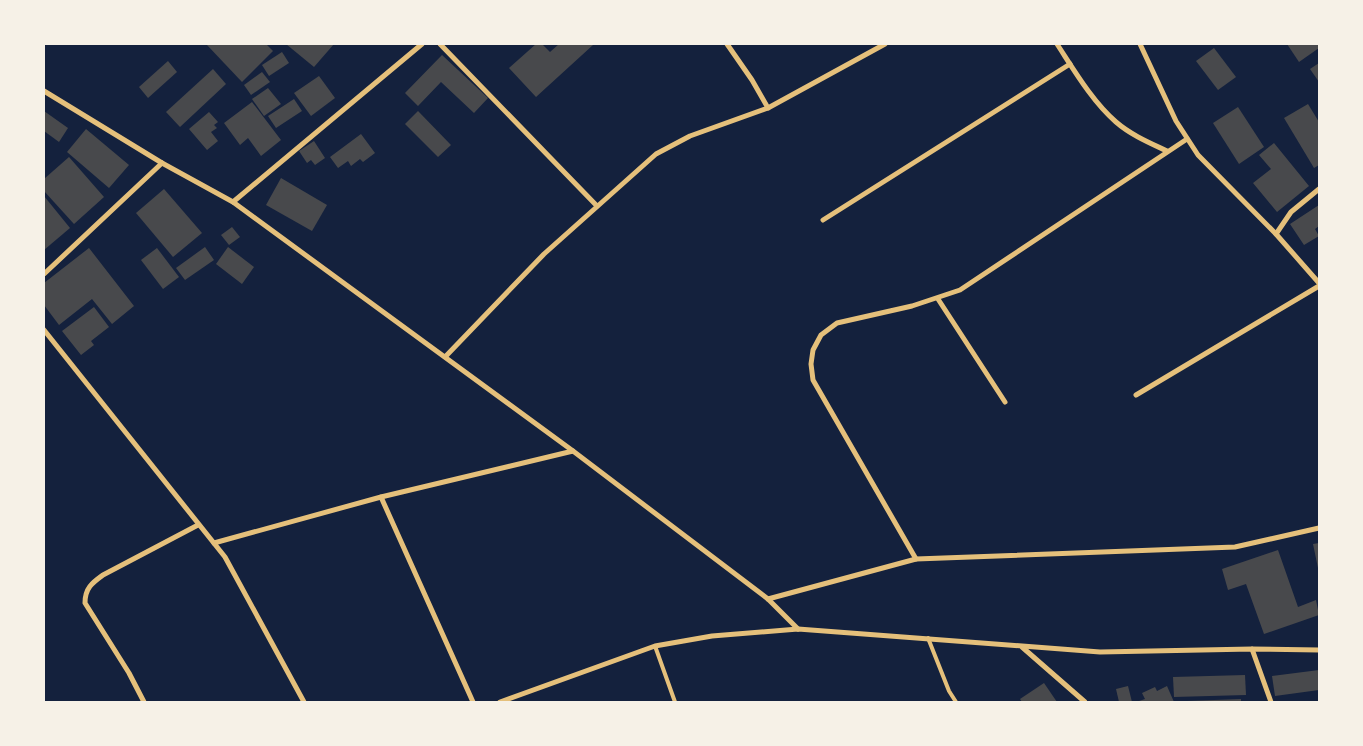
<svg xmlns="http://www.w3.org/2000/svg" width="1363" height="746" font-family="Inter,sans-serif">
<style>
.building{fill:#48494c}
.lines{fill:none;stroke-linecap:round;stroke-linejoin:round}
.service{stroke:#e5c07b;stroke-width:4}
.minor{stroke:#e5c07b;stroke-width:5}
</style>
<rect width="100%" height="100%" fill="#14213d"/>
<g class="building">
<polygon points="208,44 266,44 273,51 242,82 207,45"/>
<polygon points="286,44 334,44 314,67"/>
<polygon points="536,44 542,44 550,52 559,44 593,45 536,97 509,68"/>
<polygon points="1287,44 1319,44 1319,48 1299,62"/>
<polygon points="1214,48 1236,77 1218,90 1196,61"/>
<polygon points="282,52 289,63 269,76 262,65"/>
<polygon points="442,55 488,98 474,113 441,82 418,106 405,93"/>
<polygon points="168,61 177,72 148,98 139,87"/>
<polygon points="1319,63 1319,82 1310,69"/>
<polygon points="213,69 226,84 180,127 166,112"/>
<polygon points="262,72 270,82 251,95 244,85"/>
<polygon points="319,76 335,98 311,116 294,93"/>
<polygon points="268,88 281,104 264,116 252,99"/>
<polygon points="294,99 302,111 276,128 268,116"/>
<polygon points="252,102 281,140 261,156 248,138 240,145 224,123"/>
<polygon points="1308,104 1319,122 1319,165 1314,168 1284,118"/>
<polygon points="1238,107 1264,147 1239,164 1213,123"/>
<polygon points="44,111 68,128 59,142 44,131"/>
<polygon points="418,111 451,145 438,157 405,124"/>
<polygon points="209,112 218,122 214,125 217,128 211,132 218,141 207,150 189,129"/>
<polygon points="86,129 129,165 109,188 67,152"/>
<polygon points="361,134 375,153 363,162 360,159 351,166 348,161 338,168 330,157"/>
<polygon points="314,141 325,158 315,165 311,160 307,163 299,151"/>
<polygon points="1274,143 1309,186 1277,212 1253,183 1271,169 1259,155"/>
<polygon points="69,157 104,197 74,224 44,191 44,179"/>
<polygon points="281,178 327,205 312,231 266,205"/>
<polygon points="164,189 202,233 173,257 136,213"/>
<polygon points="44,196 70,228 44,250"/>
<polygon points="1319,205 1319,226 1315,229 1319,236 1304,245 1290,224"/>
<polygon points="232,227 240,237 229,245 221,235"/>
<polygon points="205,247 214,260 185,280 176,268"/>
<polygon points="228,247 254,267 242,284 216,264"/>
<polygon points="89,248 134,306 112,324 92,299 59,325 44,305 44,283"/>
<polygon points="157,248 179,277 163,289 141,260"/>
<polygon points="94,307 109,327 91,341 94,345 81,355 62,331"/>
<polygon points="1319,543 1319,568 1318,568 1313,544"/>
<polygon points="1278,550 1298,607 1316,600 1319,615 1264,634 1246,584 1228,590 1222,569"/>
<polygon points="1319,670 1319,690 1275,696 1272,676"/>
<polygon points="1245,675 1246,695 1174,697 1173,677"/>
<polygon points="1044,683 1057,702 1022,702 1020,699"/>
<polygon points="1128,686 1132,702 1119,702 1116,689"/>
<polygon points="1167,686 1174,702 1136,702 1145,699 1142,693 1155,687 1157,691"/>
<polygon points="1241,699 1241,702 1187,702 1187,701"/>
</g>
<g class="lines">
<g class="service">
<polyline points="928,638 949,691 956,702"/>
<polyline points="655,646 675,702"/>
</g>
<g class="minor">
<polyline points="440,44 597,206"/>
<polyline points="727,44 752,80 768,108"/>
<path d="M1057,44C1074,70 1092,101 1116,122C1131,135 1150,143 1167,151"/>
<polyline points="1140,44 1176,121 1198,155 1276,234 1319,283"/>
<polyline points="44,91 162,163 233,202 573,451 768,599 798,629"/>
<polyline points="233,202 422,44"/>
<polyline points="823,220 1070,64"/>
<polyline points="1276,234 1291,212 1319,189"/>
<polyline points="44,274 162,163"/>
<polyline points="938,299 1005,402"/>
<polyline points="44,330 225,557 304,702"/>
<polyline points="446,356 544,254 656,154 690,136 768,108 885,44"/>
<polyline points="1136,395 1319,286"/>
<polyline points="381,497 473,702"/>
<polyline points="214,543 381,497 573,451"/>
<polyline points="916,559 813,380 811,364 813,350 821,335 837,323 912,306 960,290 1187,139"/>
<polyline points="768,599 916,559 1235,547 1319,528"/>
<polyline points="1022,647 1085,702"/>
<polyline points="1252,649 1271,702"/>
<path d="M144,702L129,673L85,603C85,588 92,583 103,575L198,525"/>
<polyline points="500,702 655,646 712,636 798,629 1100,652 1252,649 1319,650"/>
</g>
</g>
<rect width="1363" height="746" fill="none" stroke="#f6f1e7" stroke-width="90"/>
</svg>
